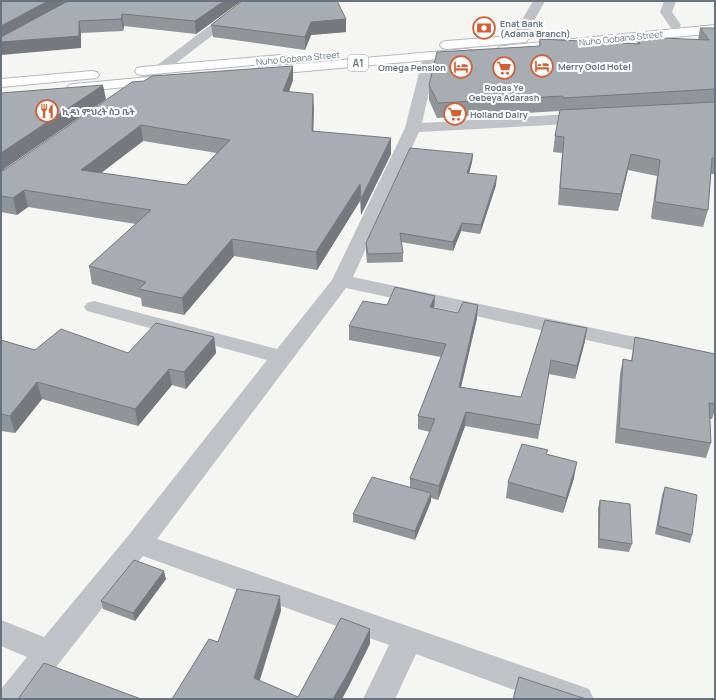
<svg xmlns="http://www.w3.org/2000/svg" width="716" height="700" font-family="Manrope,'Noto Sans Ethiopic',sans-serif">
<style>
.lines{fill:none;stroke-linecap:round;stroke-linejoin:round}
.primary-casing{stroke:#b5b8bb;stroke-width:2}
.minor{fill:#bfc2c6;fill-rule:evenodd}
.primary{fill:#fff;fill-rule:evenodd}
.wall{fill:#909599;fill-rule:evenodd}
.shaded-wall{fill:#75797d}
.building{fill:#a7adb2;stroke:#75797d;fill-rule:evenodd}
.labels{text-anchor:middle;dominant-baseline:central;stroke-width:4;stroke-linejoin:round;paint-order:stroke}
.far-poi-label{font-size:9px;font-weight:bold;fill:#677480;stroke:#fff;text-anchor:start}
.far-street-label{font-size:9px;fill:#677480;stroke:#fff}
.shield{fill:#fff;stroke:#959ea6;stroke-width:1}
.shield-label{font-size:10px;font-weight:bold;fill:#677480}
</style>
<rect width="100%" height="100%" fill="#f5f5f2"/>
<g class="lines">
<g class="primary-casing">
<g id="primary">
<polygon points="715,25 715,33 504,54 499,53 497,50 499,47 504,46"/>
<polygon points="521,35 526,36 528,39 526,42 447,49 442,48 440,45 442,42 447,41"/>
<polygon points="466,49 471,50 473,53 471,56 263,75 258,74 256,71 258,68 263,67"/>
<polygon points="281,55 286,56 288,59 286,62 142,75 137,74 135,71 137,68 142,67"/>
<polygon points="92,71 97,72 99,75 97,78 1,87 1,79"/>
<polygon points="161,76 166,77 168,80 166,83 74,92 69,91 67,88 69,85 74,84"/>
</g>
</g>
<g class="minor">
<polygon points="243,1 257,1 131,98 121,98 119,95 121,92"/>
<polygon points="533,1 545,1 517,52 507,52 505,49"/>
<polygon points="664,1 676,1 672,12 681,25 679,28 671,28 660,12"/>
<polygon points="430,53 435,54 437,57 422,123 588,113 593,115 596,118 593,121 588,123 419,132 353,277 715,354 715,368 346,288 157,539 578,685 589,689 594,699 539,699 416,654 395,699 363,699 389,645 143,556 31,699 1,699 1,689 27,657 1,646 1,620 44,637 128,536 267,360 87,311 84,307 87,303 94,301 277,349 332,280 405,128 423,57 425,54"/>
</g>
<use href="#primary" class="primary"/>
</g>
<g class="wall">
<polygon points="1,1 241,1 196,34 124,26 123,31 81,33 81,48"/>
<polygon points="346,19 346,32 311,35 305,50 213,37 211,25"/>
<polygon points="700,28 715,28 715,174 711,174 708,210 703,227 652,219 651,217 657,176 628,170 618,211 558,205 562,153 553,152 555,136 560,111 437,118 429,100 429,85 539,46 540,39 637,44 638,37 698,40"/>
<path d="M293,66V80L289,92L313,94V131L391,154L361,215L360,201L317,270L234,256L184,315L142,306L141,298L92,284L89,266L136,224L28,207L17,215L1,212V93L106,99L2,170ZM143,141L217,153L186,185L101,173Z"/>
<polygon points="473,154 472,162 469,173 496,185 480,234 461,231 453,251 401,242 403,253 403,262 367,263 366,252 366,243"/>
<polygon points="435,296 434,308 477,318 461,387 521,397 545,320 585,341 575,379 549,374 538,439 465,426 438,500 431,498 431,501 415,540 353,522 353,514 410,487 410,478 430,432 418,429 418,416 441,357 349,340 349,326"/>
<polygon points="214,337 216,353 186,389 172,385 138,426 42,399 15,433 1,431 1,340 35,350 128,353"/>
<polygon points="635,337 715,354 715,410 712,419 710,419 711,443 706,458 615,443 620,374 623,359 631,361"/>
<polygon points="547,454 574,478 563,513 506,498 508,482"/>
<polygon points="665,487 692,535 690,543 655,534 662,495"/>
<polygon points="600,500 632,544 629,552 598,548 598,508"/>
<polygon points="166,579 135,621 103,609 101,601"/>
</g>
<g class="shaded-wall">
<polygon points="48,1 72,1 1,40 1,26"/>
<polygon points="224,1 241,1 196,34 195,21"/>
<polygon points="122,14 124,26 123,31 121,19"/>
<polygon points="346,19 346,32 311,35 305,50 305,37 311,22"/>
<polygon points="79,21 81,33 81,48 1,55 1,42"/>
<polygon points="293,66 293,80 283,106 283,91"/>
<polygon points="103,85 106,99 1,171 1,153"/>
<polygon points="313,94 314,109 313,146 312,131"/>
<polygon points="141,125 143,141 84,186 81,170"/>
<polygon points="391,138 391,154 361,215 361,199"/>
<polygon points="473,154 472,162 467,182 467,173"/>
<polygon points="631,154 628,170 618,211 621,194"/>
<polygon points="497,176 496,185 480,234 481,225"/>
<polygon points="360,184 360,201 317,270 316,252"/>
<polygon points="24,190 28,207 17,215 13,198"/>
<polygon points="462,223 461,231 453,251 453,242"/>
<polygon points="232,239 234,256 184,315 182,298"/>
<polygon points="435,296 434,309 430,307"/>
<polygon points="478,305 477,318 458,400 459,387"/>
<polygon points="587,328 585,341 575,379 577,366"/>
<polygon points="214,337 216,353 186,389 184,372"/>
<polygon points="169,369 172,385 138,426 135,409"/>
<polygon points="37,382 42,399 15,433 10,416"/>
<polygon points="466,412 465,426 438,500 439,486"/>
<polygon points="577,462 574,478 563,513 566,498"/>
<polygon points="431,493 431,501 415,540 415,531"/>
<polygon points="164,571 166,579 135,621 133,613"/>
<polygon points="280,596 281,611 256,693 254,678"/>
<polygon points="370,629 370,644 348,688 342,699 333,699"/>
</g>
<g class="building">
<polygon points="1,1 48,1 1,26"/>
<polygon points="68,1 224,1 195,21 122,14 121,19 79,21 79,36 1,42 1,37"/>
<polygon points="242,1 337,1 346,19 311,22 305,37 211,25"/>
<polygon points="700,28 715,28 715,89 563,98 563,96 438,103 429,85 437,52 540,46 540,39 640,44 638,37 709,40"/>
<path d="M293,66L283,91L313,94L312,131L391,138L361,199L360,184L316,252L232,239L182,298L139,289L146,282L89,266L151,210L24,190L13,198L1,196V171L4,170L132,82L144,81L152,76ZM141,125L230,140L186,185L81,170Z"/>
<polygon points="103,85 1,153 1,93"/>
<polygon points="715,102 715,158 712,158 708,210 656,202 655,200 660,160 631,154 621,194 560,188 564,137 555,136 560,110"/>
<polygon points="410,148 473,154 467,173 497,176 481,225 462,223 453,242 400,233 403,253 368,254 366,243"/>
<polygon points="395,287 435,296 430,307 458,313 463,302 478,305 459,387 521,397 545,320 587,328 577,366 551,360 540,425 466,412 439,486 410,478 435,419 418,416 446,344 349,326 363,301 387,305"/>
<polygon points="156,323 214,337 184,372 169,369 135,409 37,382 10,416 1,414 1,340 35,350 61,329 128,353"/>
<polygon points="635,337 715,354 715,404 709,403 711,443 619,428 623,359 632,361"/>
<polygon points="522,444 548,450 546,454 577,462 566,498 508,482"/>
<polygon points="372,477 431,493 415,531 353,514"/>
<polygon points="665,487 697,495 692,535 658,526"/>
<polygon points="600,500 630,504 632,544 599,539"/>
<polygon points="134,560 164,571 133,613 101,601"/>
<polygon points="237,589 280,596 254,678 298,697 341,618 370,629 348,673 333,699 172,699 209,639 218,642"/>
<polygon points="44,663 141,699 18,699"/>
<polygon points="519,677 586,699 513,699"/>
</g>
<defs>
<g id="bank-ring" transform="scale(1.15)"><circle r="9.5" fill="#fff" stroke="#d35f34" stroke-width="1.5"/><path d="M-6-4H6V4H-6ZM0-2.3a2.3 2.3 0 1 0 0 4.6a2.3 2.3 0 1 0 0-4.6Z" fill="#d35f34"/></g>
<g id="hotel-ring" transform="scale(1.15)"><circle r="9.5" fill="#fff" stroke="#d35f34" stroke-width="1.5"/><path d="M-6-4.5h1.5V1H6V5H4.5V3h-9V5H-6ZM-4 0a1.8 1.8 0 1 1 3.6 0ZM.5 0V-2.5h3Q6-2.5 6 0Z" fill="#d35f34"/></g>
<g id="supermarket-ring" transform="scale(1.15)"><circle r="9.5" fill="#fff" stroke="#d35f34" stroke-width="1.5"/><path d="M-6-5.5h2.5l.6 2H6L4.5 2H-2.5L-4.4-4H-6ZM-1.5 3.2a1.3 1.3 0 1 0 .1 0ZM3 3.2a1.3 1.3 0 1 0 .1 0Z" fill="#d35f34"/></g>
<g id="restaurant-ring" transform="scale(1.15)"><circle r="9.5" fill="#fff" stroke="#d35f34" stroke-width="1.5"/><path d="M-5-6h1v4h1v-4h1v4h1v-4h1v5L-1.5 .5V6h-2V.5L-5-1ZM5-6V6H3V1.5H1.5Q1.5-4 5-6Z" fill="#d35f34"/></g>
</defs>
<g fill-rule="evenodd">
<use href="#bank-ring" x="484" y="28"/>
<use href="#hotel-ring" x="542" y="66"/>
<use href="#hotel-ring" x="461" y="67"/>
<use href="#supermarket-ring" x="504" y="68"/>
<use href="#restaurant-ring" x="47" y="111"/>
<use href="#supermarket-ring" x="455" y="114"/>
</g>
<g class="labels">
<g class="far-poi-label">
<text x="500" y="23">Enat Bank<tspan x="500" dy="10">(Adama Branch)</tspan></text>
<text x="558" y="66">Merry Gold Hotel</text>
<text x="446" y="67" text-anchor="end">Omega Pension</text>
<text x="504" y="87" text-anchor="middle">Rodas Ye<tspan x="504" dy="10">Gebeya Adarash</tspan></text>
<text x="62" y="111">ኪዳነ ምህረት ስጋ ቤት</text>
<text x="470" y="114">Holland Dairy</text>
</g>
<g class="far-street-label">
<text transform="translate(621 38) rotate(-6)">Nuho Gobana Street</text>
<text transform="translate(298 58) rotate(-5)">Nuho Gobana Street</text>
</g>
<rect class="shield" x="348" y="55" width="20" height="16" rx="3"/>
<g class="shield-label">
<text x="358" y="63">A1</text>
</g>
</g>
<rect width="716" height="700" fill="none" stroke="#677480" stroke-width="4"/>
</svg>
